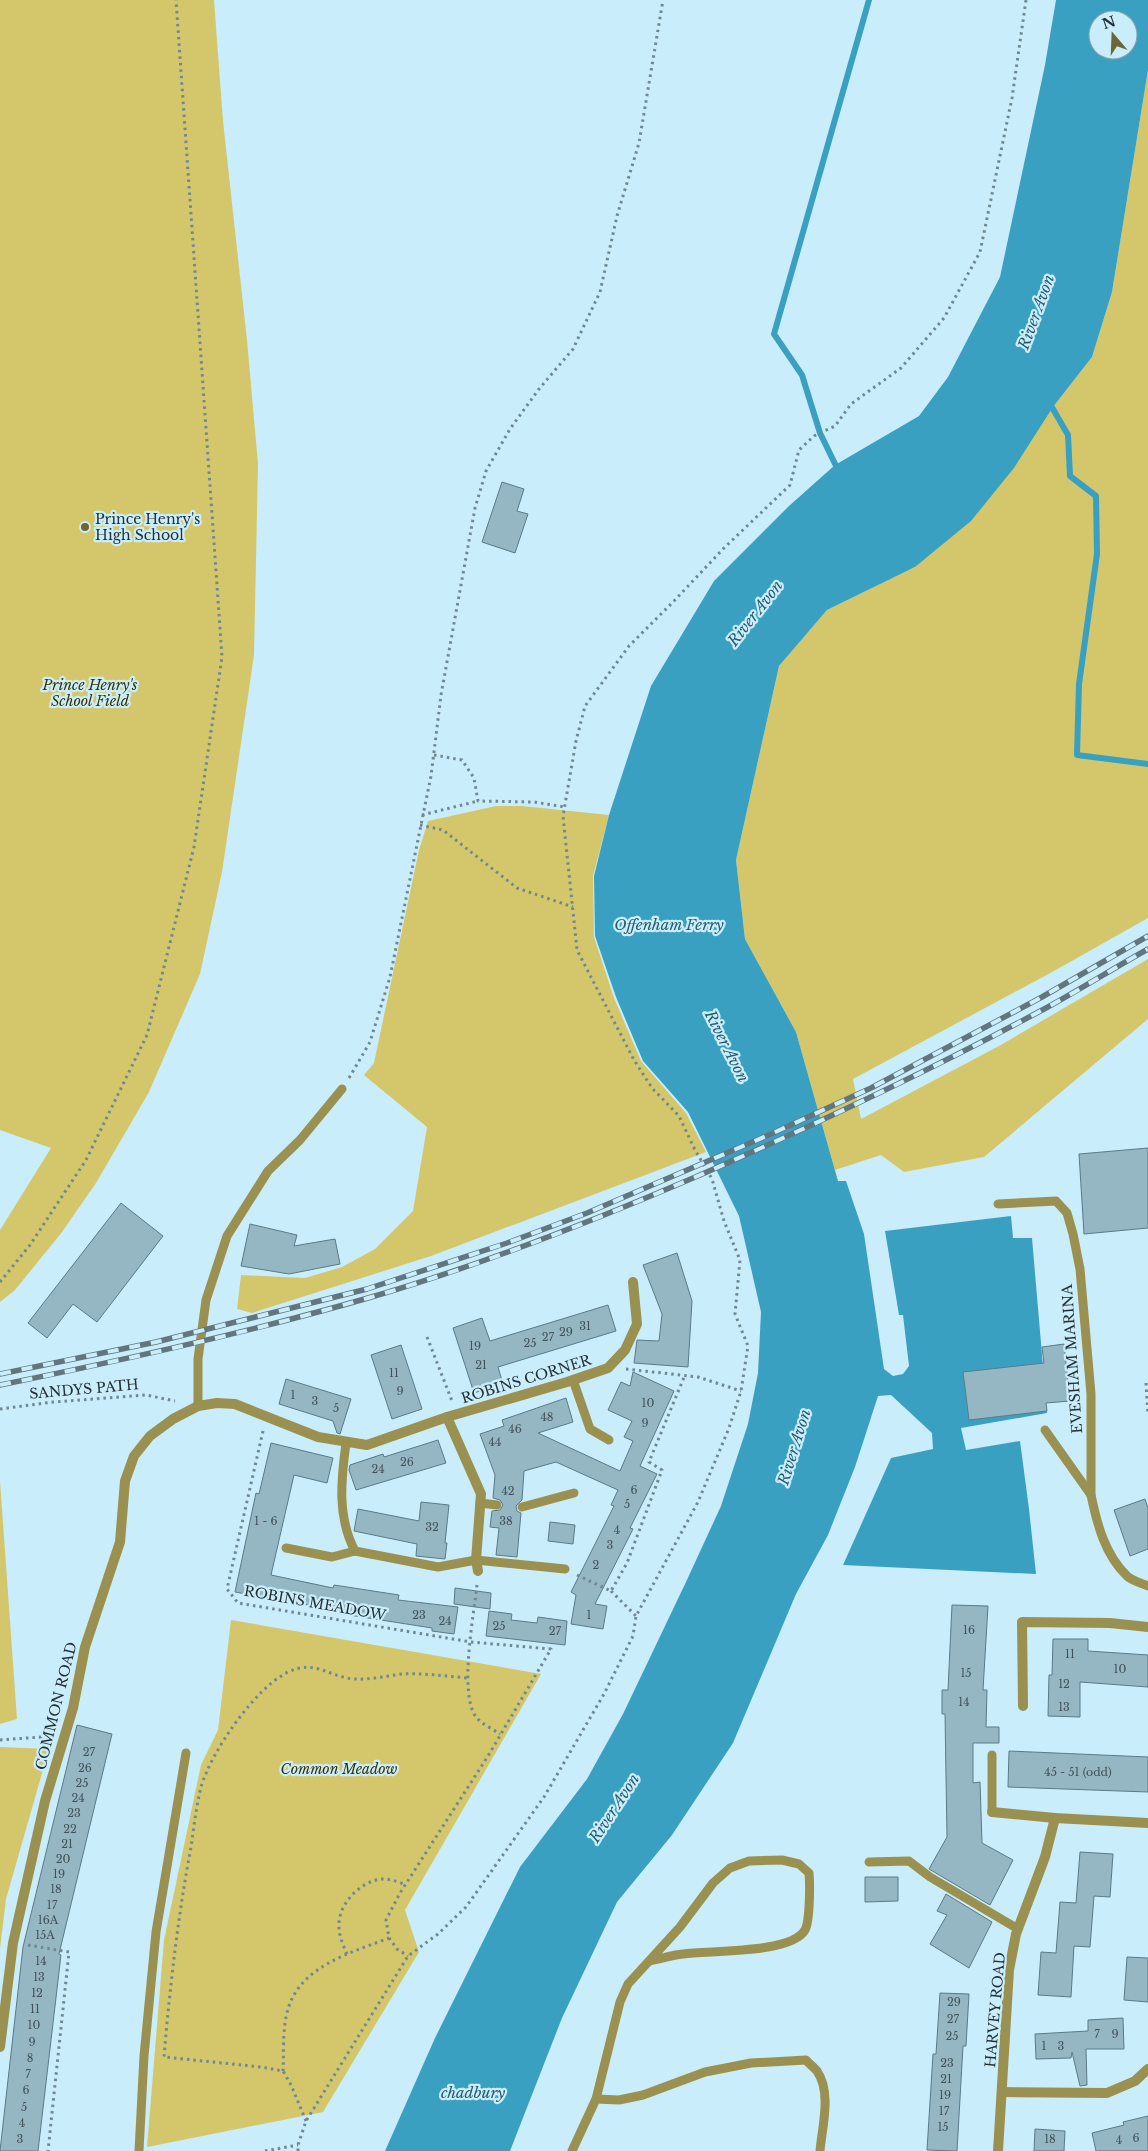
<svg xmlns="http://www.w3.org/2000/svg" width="1148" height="2151" font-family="'Libre Baskerville',serif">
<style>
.green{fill:#d4c76b}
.water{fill:#3aa0c1;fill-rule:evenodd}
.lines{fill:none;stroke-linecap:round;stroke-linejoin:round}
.stream{stroke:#3aa0c1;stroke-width:6}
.building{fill:#95b6c3;stroke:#5a7a87}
.path{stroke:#708891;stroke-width:3;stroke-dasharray:2.5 4;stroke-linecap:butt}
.lane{stroke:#9a9151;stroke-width:9}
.street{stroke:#9a9151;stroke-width:10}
.rail-casing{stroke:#61767f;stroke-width:5.5}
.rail{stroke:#caedfb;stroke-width:4;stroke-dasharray:11;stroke-linecap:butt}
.poi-dot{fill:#6e6633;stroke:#caedfb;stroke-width:2}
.labels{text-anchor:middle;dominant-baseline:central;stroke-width:4.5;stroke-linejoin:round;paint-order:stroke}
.number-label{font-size:11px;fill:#405259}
.poi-label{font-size:14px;fill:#233136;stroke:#caedfb;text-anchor:start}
.park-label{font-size:14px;font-style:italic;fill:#3a3404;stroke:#caedfb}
.street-label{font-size:14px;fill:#233136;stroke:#caedfb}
.water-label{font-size:15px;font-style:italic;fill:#265c6e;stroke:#caedfb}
</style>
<rect width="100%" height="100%" fill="#caedfb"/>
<g class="green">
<polygon points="0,0 214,0 223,121 247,340 258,464 254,655 222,872 200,974 149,1092 96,1183 62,1232 15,1290 0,1302 0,1230 51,1148 0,1130"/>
<polygon points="1148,70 1148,918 1054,971 853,1079 861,1119 999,1046 1148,959 1148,1019 984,1157 904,1172 881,1155 835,1170 796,1032 745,939 736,860 779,666 827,610 915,567 1053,407 1092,357 1112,292"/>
<polygon points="496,806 522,806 609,815 593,876 594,937 614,998 641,1061 686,1113 706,1152 431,1256 252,1313 237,1309 241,1275 305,1278 342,1267 375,1249 413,1211 427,1127 364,1075 374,1063 419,850 428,821"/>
<polygon points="0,1481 17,1719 0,1724"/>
<polygon points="231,1620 541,1674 405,1910 419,1952 323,2112 147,2147 164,1940 201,1765 218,1730"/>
<polygon points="0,1747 49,1749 6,1899 0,1949"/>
</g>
<path class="water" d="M1056,0H1148V70L1112,292L1092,357L1053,407L1014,468L971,521L915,567L827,610L779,666L736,860L745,939L796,1032L838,1181H846L864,1234L884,1369L893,1376L903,1374L909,1366L903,1315H899L885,1231L1011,1216L1013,1238H1032L1047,1413L961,1428L966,1450L1020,1441L1029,1509L1036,1574L843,1565L891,1458L933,1449L932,1433L891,1395L878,1396L855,1467L828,1535L796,1594L733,1743L672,1835L617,1902L562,2018L510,2151H385L435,2038L520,1867L587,1779L623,1714L686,1582L721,1506L748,1424L758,1373L761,1312L739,1216L688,1112L643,1061L616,997L595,936L594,876L609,815L651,686L714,581L789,506L835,465L919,416L948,377L1000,277L1045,65ZM1098,20H1128V50H1098Z"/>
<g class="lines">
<g class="stream">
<polyline points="1049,402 1068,435 1070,476 1096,496 1097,554 1079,684 1077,755 1148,764"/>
<polyline points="838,470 820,433 802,375 774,334 869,0"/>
</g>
</g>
<g class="building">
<polygon points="502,482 524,489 517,511 528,514 515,553 482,542"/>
<polygon points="1148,1148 1148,1228 1084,1234 1079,1154"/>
<polygon points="121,1203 163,1236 97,1322 73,1304 47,1338 28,1323"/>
<polygon points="250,1224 297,1235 294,1246 335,1239 340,1264 289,1274 241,1266"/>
<polygon points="677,1253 692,1301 688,1367 634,1363 637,1340 659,1341 662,1314 643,1265"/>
<polygon points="608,1305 616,1331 498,1367 503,1384 474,1393 453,1328 482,1318 490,1341"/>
<polygon points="1064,1344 1070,1401 1046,1403 1047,1411 969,1420 963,1372 1044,1363 1042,1347"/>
<polygon points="401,1345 422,1409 392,1419 371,1355"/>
<polygon points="633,1372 674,1391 640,1466 657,1474 630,1528 633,1529 595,1604 607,1606 603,1629 571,1624 576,1595 571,1592 614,1506 611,1505 618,1490 556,1462 524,1471 522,1500 516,1506 517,1511 521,1513 517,1557 496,1555 499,1528 490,1527 492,1511 500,1510 503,1505 500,1500 493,1498 495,1475 480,1434 504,1426 502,1420 566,1398 573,1422 538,1433 620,1471 633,1441 624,1437 632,1421 608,1410 621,1382 630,1386"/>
<polygon points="286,1379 351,1399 340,1434 337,1433 333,1421 279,1404"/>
<polygon points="438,1440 446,1463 356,1490 349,1470 350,1465 383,1454 384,1457"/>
<polygon points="271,1443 333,1458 327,1483 294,1475 271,1575 333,1588 334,1585 399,1595 398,1600 458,1607 454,1634 432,1631 432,1628 330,1612 330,1609 235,1592 256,1493 259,1494"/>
<polygon points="1145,1499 1148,1508 1148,1549 1130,1556 1114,1510"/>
<polygon points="421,1502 449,1505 445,1543 447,1543 445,1559 416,1556 417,1544 354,1531 358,1509 419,1521"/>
<polygon points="550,1522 575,1525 573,1544 548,1541"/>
<polygon points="455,1588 491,1593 490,1609 454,1604"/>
<polygon points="952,1605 988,1606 983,1690 987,1690 986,1727 999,1727 999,1743 973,1743 973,1783 980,1782 982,1843 1013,1860 990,1905 929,1869 947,1837 945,1714 942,1714 942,1690 948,1690"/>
<polygon points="489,1611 512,1614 511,1620 537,1623 538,1617 567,1621 565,1645 486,1636"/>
<polygon points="1053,1639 1088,1639 1088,1651 1148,1655 1148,1687 1080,1682 1080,1717 1048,1716 1049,1675 1052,1675"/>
<polygon points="77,1725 112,1734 59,1954 61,1955 38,2151 0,2151 23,1947"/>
<polygon points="1009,1751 1148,1757 1148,1792 1008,1787"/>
<polygon points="1080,1852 1113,1854 1110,1897 1094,1896 1090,1947 1074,1946 1071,1997 1038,1995 1041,1952 1056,1953 1060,1902 1076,1903"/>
<polygon points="865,1877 898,1877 898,1901 865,1902"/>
<polygon points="946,1894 992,1922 969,1968 930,1944 947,1915 937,1911"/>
<polygon points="1127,1957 1148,1958 1148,2002 1124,2000"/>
<polygon points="940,1993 969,1994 966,2046 963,2046 957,2151 927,2150 933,2054 936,2054"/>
<polygon points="1123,2018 1124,2049 1086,2049 1087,2085 1080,2086 1072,2052 1071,2058 1036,2059 1035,2034 1088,2031 1088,2020"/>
<polygon points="1148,2116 1148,2151 1096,2151 1092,2133 1124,2125 1123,2122"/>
<polygon points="1035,2129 1065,2131 1064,2151 1034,2151"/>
</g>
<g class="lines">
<g class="path">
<polyline points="434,755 462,760 474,778 478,801 534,802 565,807"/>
<polyline points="422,815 478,801"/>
<polyline points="420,825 443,830 517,888 573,907"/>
<polyline points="349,1078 370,1042 390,977 431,776 441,695 475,508 486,471 510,429 539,389 573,349 600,292 617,216 639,143 663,0"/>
<polyline points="0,1282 30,1245 86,1160 147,1035 194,847 222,657 176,0"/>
<polyline points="427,1337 452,1401"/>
<polyline points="626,1369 698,1377 741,1391"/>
<polyline points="1146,1383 1148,1415"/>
<polyline points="0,1409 53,1402 146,1395 175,1401"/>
<polyline points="263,1431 227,1589 238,1603 471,1642 551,1649 488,1756 400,1893 386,1920 389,1938 397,1949 408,1956"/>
<polyline points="577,1575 611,1591 627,1563 662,1470 649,1462 685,1375"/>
<path d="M477,1585C474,1614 458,1697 477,1718C483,1725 493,1729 500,1734"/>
<polyline points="611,1591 636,1616"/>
<polyline points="0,1740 41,1737 51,1725"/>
<polyline points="28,1945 69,1952 48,2151"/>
<path d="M347,1954C343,1945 338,1934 339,1923C340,1902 362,1880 383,1879C391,1879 399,1882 406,1885"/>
<path d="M283,2071C284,2050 282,2026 289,2006C303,1965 353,1952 389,1938"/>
<path d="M306,2121L291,2085L283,2071L261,2067L164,2057C170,1986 178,1916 191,1847C194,1827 196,1807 201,1787C211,1752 255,1688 288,1672C315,1659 329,1677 354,1679C370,1680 386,1676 402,1674C424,1673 445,1676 467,1678"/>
<polyline points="265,2151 298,2145"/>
<polyline points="298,2151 298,2145 306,2121 408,1956 438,1934 466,1907 544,1797 604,1694 633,1636 636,1616 698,1502 729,1428 741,1391 748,1346 735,1314 740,1260 724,1221 712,1179 695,1150 679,1116 652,1088 634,1060 577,950 563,816 576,741 585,706 629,646 674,601 724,548 790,485 799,450 814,436 835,426 851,404 901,368 944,318 980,252 1012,98 1026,0"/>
</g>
<g class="lane">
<path d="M998,1204L1056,1201L1067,1213L1073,1234L1080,1269L1091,1394V1495C1097,1524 1105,1555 1127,1576C1132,1581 1142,1583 1148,1586"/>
<polyline points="573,1380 590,1429 609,1440"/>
<polyline points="198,1406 198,1359 206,1300 227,1236 268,1171 300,1140 342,1089"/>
<polyline points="1045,1430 1091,1495"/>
<path d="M346,1443C341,1480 337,1517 355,1551L438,1567L476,1560L565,1569"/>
<polyline points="480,1503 497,1505"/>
<polyline points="522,1507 574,1493"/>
<polyline points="286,1548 332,1557 355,1551"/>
<polyline points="992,1812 992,1755"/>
<polyline points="869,1862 909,1861 930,1877 1018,1929"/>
<path d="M596,2099L619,2100L643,2095L705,2072L751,2063L806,2060C809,2064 814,2067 817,2071C832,2093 822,2127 820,2151"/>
<polyline points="139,2151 144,2056 156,1932 186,1753"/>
<path d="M572,2151L596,2099L620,2002L628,1984L680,1927L713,1883L730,1868L749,1861L782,1860L799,1864L809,1873C810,1884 810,1921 805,1930C791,1954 710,1950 683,1954C672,1955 660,1959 649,1961"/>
</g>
<g class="street">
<polyline points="447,1417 567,1382 608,1368 625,1350 637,1324 633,1282"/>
<polyline points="1023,1706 1022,1622 1110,1623 1148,1627"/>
<polyline points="992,1812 1055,1818 1148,1823"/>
<polyline points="0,2047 13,1943 45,1801 73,1708 85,1647 120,1542 125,1481 134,1456 150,1436 173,1419 198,1406 217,1403 235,1404 318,1437 367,1445 447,1417 481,1494 476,1560 478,1571"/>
<polyline points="1002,2092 1107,2093 1135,2081 1148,2069"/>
<polyline points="998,2151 1009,1970 1016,1934 1045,1857 1055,1818"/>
</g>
<g class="rail-casing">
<g id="rail">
<polyline points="0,1374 156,1342 367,1289 507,1243 587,1213 771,1134 871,1088 1042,997 1148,936"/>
<path d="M0,1385C124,1360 247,1333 368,1298C482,1265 591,1222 700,1175C817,1124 933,1069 1046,1008C1081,989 1114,968 1148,949"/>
</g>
</g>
<use href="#rail" class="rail"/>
</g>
<circle class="poi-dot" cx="85" cy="527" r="5"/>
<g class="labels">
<g class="number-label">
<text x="585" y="1326">31</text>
<text x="566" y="1332">29</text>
<text x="548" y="1337">27</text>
<text x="530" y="1343">25</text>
<text x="475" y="1346">19</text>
<text x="481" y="1365">21</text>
<text x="394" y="1373">11</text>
<text x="400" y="1391">9</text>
<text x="293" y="1395">1</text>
<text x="315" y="1401">3</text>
<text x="648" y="1403">10</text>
<text x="336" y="1408">5</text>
<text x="547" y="1417">48</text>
<text x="645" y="1423">9</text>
<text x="515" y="1429">46</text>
<text x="495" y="1442">44</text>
<text x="407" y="1462">26</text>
<text x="378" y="1469">24</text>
<text x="634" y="1490">6</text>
<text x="508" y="1491">42</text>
<text x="627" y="1504">5</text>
<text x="266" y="1521">1 - 6</text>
<text x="506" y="1521">38</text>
<text x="432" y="1527">32</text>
<text x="617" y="1530">4</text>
<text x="610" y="1545">3</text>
<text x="596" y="1565">2</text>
<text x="419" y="1615">23</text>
<text x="589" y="1615">1</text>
<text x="445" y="1621">24</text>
<text x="499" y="1626">25</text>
<text x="969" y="1630">16</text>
<text x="555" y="1631">27</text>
<text x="1070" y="1654">11</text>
<text x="1120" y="1669">10</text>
<text x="966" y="1673">15</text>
<text x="1064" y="1684">12</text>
<text x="964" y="1702">14</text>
<text x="1064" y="1707">13</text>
<text x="89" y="1752">27</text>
<text x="85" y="1768">26</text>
<text x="1078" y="1772">45 - 51 (odd)</text>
<text x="82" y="1783">25</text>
<text x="78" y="1798">24</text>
<text x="74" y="1813">23</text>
<text x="70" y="1829">22</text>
<text x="67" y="1844">21</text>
<text x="63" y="1859">20</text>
<text x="59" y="1874">19</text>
<text x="56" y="1889">18</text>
<text x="52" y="1905">17</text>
<text x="48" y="1920">16A</text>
<text x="45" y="1935">15A</text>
<text x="41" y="1961">14</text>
<text x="39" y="1977">13</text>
<text x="37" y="1993">12</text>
<text x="954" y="2002">29</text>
<text x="35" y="2009">11</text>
<text x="953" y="2019">27</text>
<text x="34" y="2025">10</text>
<text x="1097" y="2034">7</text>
<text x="1115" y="2034">9</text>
<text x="952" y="2036">25</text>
<text x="32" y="2042">9</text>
<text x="1044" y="2046">1</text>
<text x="1061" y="2046">3</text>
<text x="30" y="2058">8</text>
<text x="947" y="2063">23</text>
<text x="28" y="2074">7</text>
<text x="946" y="2079">21</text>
<text x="26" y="2090">6</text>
<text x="945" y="2095">19</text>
<text x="24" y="2107">5</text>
<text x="944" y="2111">17</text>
<text x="22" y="2123">4</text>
<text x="943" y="2127">15</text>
<text x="1136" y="2138">6</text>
<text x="20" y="2139">3</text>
<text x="1050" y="2139">18</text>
<text x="1119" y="2140">4</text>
</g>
<g class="poi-label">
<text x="95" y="519">Prince Henry's<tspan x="95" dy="16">High School</tspan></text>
</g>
<g class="park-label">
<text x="90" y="685">Prince Henry's<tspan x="90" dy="16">School Field</tspan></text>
<text x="339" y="1769">Common Meadow</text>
</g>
<g class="street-label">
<text transform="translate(1072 1359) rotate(-94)">EVESHAM MARINA</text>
<text transform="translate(526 1379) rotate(-17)">ROBINS CORNER</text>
<text transform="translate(84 1389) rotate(-5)">SANDYS PATH</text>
<text transform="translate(315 1603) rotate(10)">ROBINS MEADOW</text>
<text transform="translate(56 1706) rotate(-76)">COMMON ROAD</text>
<text transform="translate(995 2010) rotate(-85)">HARVEY ROAD</text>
</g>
<g class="water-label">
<text transform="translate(1036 312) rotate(-70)">River Avon</text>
<text transform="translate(755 613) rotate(-52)">River Avon</text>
<text x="669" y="924">Offenham Ferry</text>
<text transform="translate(727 1046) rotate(63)">River Avon</text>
<text transform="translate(794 1447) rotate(-73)">River Avon</text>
<text transform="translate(614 1808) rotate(-57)">River Avon</text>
<text x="473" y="2092">chadbury</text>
</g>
</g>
<g transform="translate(1113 35) rotate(341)"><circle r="24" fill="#caedfb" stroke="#87a2ac"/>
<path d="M0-4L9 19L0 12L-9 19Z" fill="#6e6633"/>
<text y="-8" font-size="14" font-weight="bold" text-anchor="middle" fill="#233136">N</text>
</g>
</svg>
